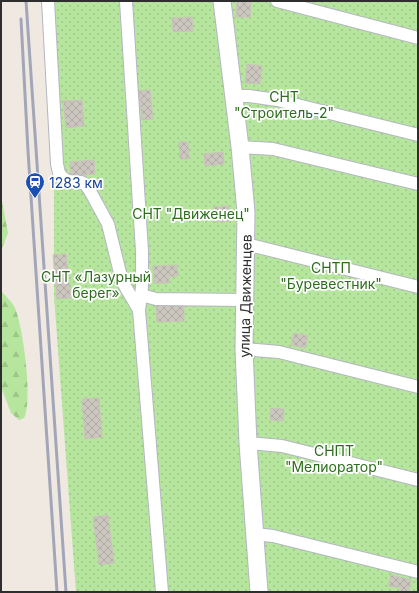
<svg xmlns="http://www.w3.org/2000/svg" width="419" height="593" font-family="Inter,sans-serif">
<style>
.forest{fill:url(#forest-firs)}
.garden{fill:url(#garden-dots)}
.building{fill:url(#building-cross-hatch);stroke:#cbc5ba}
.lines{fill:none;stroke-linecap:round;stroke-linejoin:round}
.street-casing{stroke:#b4b7c1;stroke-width:14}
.secondary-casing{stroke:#b4b7c1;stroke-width:19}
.street{stroke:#fff;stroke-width:12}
.secondary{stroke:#fff;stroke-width:17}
.rail{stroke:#a3a6b8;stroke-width:3}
.labels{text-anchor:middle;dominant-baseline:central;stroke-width:3.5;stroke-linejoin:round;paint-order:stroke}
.park-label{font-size:14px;fill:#2c6e1b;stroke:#fff}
.transit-label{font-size:14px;fill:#164399;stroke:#fff;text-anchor:start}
.street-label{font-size:14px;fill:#2e2e2e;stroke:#fff}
</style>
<defs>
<pattern id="forest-firs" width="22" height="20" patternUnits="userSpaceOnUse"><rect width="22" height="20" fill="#b6e59e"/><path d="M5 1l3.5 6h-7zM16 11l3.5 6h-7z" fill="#9dc588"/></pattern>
<pattern id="garden-dots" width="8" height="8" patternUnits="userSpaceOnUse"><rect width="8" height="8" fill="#b6e59e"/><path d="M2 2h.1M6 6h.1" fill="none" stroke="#9dc588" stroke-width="1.8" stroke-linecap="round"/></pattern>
<pattern id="building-cross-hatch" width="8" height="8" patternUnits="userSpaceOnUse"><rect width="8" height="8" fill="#cbc7bf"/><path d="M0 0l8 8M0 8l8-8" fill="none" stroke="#afaba4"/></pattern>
</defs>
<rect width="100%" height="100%" fill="#efe9e1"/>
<g class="forest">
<polygon points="1,195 8,233 1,251"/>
<path d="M1,291C6,296 12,302 15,308C23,327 33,401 24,418L19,420L11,413L1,387Z"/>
</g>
<polygon class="garden" points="49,1 418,1 418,592 76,592 54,296 54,193 58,153"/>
<g class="building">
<polygon points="237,1 251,1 250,17 236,17"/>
<polygon points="192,17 193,31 173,32 172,18"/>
<polygon points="247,64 262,66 260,84 245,83"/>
<polygon points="150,90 153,119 142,120 139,91"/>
<polygon points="82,100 84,126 66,128 63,101"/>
<polygon points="179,142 188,142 189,159 180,159"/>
<polygon points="223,152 224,164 205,166 204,154"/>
<polygon points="94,160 95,174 71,176 70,162"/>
<polygon points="229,206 230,221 215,222 214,207"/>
<polygon points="66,254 71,298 57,299 53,255"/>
<polygon points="177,265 178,276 169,277 169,283 154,283 153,266"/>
<polygon points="184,305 184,321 157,322 156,306"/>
<polygon points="294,333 308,336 305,348 291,345"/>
<polygon points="99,398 102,437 85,439 82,399"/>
<polygon points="271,408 284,409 283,421 270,420"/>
<polygon points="108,515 114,563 99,565 93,517"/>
<polygon points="391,575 411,580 409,592 400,592 401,588 388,586"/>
</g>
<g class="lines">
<g class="street-casing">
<g id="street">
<polyline points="48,1 57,164 59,173 63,178 68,181 81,182 86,185 90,191 108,224 122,281 139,310"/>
<polyline points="126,1 142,251 142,287 139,310 162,592"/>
<polyline points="277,1 418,38"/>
<polyline points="233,96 249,96 277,100 418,135"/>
<polyline points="240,147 273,149 418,184"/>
<polyline points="246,244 418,287"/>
<polyline points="141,295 156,299 244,300"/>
<polyline points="244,349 279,352 418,387"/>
<polyline points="248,443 282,446 418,480"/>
<polyline points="255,534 273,536 418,572"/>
</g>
</g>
<g class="secondary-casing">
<polyline id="secondary" points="222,1 240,147 246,212 244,349 248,443 259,592"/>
</g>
<use href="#street" class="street"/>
<use href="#secondary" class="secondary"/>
<g class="rail">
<polyline points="26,1 66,592"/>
<polyline points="21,19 28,151 57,592"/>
</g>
</g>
<defs>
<g id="station-pin" transform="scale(1)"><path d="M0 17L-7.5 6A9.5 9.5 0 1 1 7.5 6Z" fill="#1a4fb4" stroke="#fff"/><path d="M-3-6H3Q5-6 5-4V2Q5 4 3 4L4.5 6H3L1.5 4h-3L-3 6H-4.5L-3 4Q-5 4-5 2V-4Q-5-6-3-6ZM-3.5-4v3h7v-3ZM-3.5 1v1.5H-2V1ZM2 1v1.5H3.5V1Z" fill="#fff"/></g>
</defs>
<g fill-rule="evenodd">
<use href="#station-pin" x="35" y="182"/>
</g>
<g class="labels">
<g class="park-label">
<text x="284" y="96">СНТ<tspan x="284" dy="16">"Строитель-2"</tspan></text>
<text x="191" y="213">СНТ "Движенец"</text>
<text x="331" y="267">СНТП<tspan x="331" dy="16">"Буревестник"</tspan></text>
<text x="96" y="276">СНТ «Лазурный<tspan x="96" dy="16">берег»</tspan></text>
<text x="334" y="450">СНПТ<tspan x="334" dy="16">"Мелиоратор"</tspan></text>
</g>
<g class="transit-label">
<text x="49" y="182">1283 км</text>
</g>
<g class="street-label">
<text transform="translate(245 296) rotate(-89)">улица Движенцев</text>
</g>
</g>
<rect width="419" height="593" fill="none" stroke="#2e2e2e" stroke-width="4"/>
</svg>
